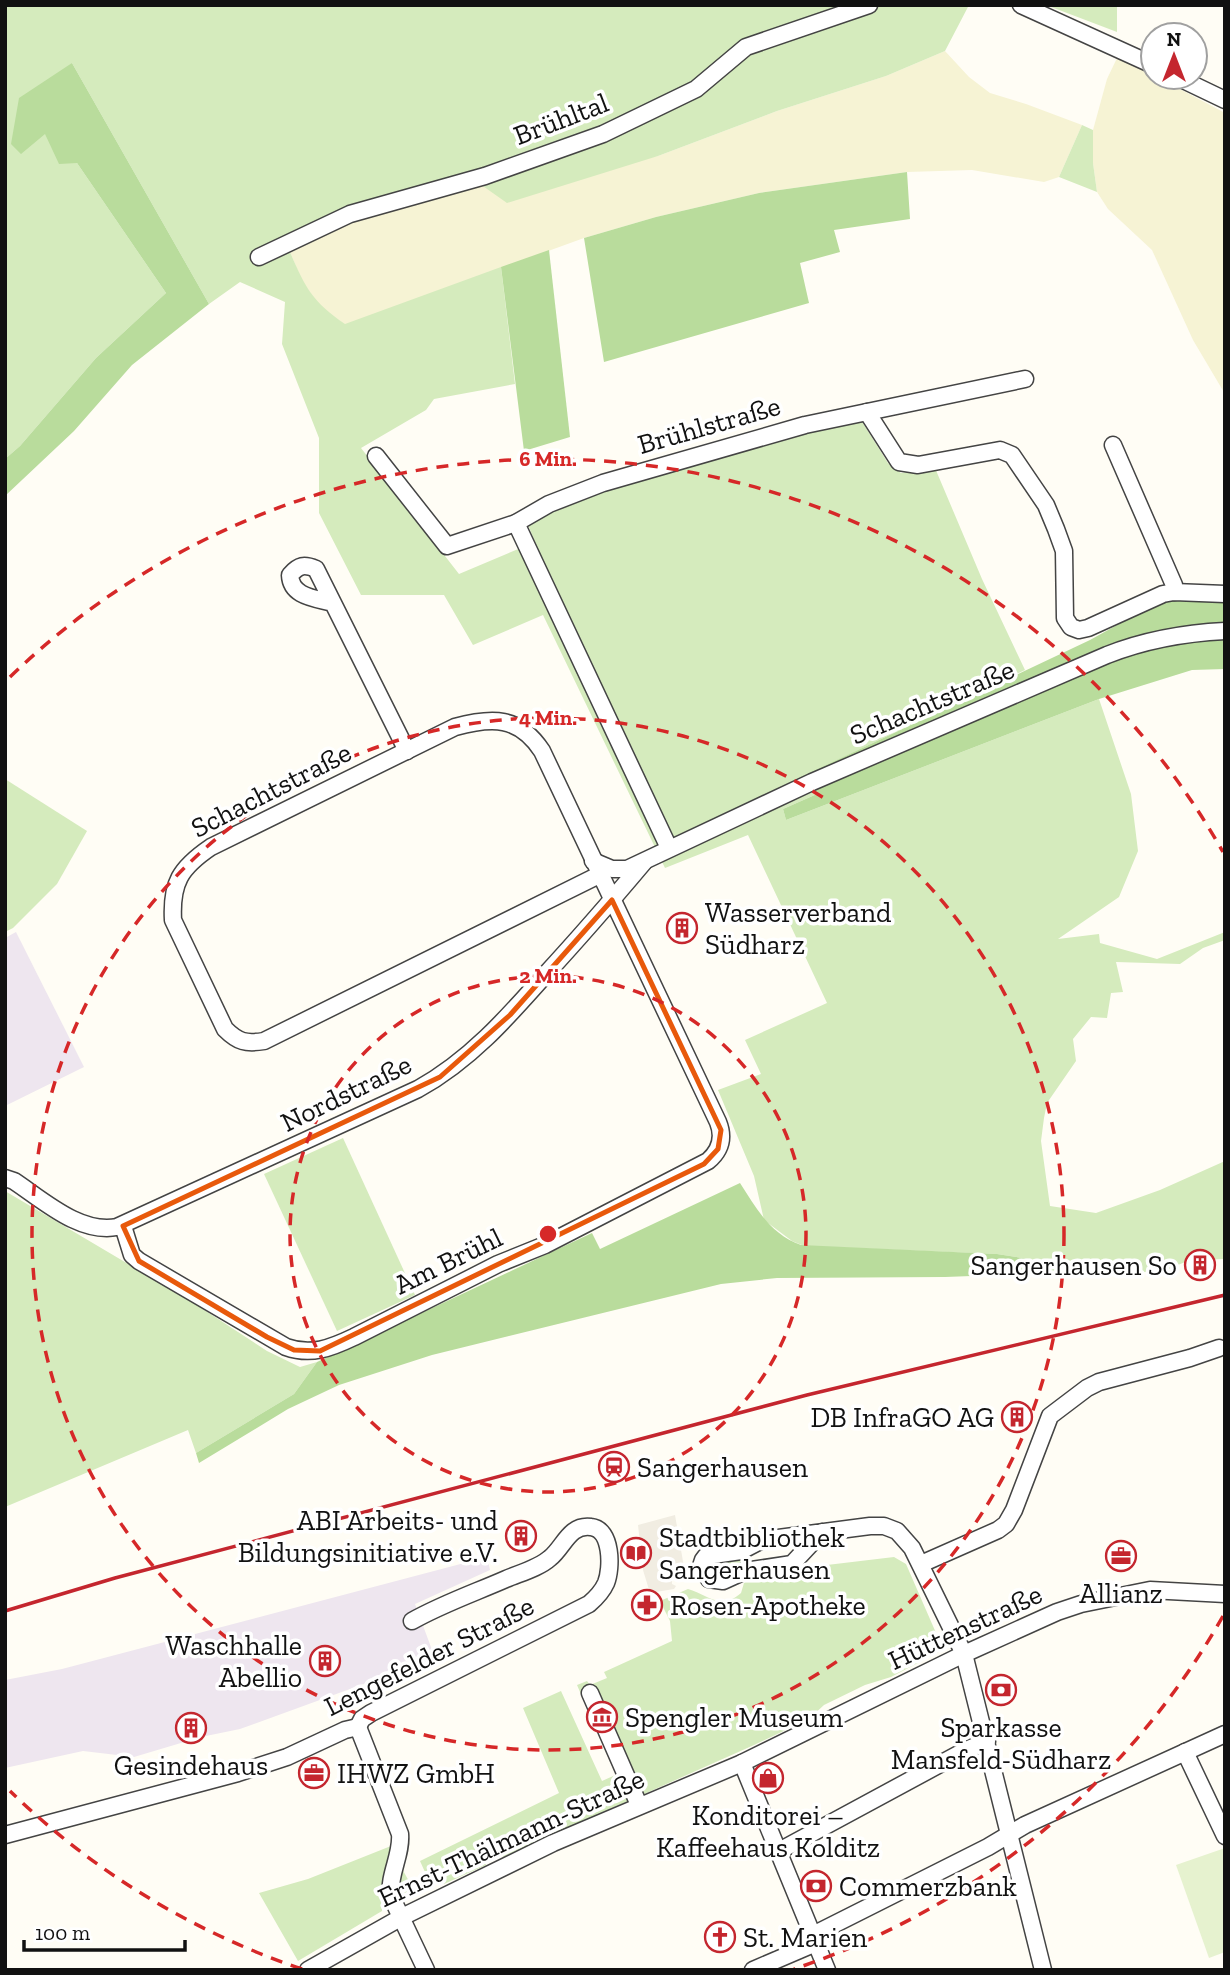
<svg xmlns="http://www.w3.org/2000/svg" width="1230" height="1975" font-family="'Zilla Slab',serif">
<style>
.industrial{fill:#eee6ef}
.farmland{fill:#f6f3d4}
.green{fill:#d5ebbd}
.forest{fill:#b9dc9c}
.pitch{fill:#e6f2cf}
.plaza{fill:#f1ede2}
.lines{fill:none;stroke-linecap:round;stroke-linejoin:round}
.minor-casing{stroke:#444;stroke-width:19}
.minor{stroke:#fff;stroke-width:16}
.rail{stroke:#c4262e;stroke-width:3.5}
.marked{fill:none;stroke:#e8590c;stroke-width:5;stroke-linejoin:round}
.ring{fill:none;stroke:#d62828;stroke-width:3.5;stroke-dasharray:12 9}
.labels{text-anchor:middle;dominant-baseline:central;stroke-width:7;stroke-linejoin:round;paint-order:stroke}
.street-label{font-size:28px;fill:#111;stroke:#fff}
.poi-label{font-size:28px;fill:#111;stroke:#fff;text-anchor:start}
.centre{fill:#d62828;stroke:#fff;stroke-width:3.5}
.ring-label{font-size:21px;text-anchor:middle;font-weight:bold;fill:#d62828;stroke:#fff;stroke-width:7;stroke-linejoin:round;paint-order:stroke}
</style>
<rect width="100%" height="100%" fill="#fffdf5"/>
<g class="industrial">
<polygon points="16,932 84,1067 5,1106 5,938"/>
<polygon points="487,1557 490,1570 415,1604 435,1658 240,1729 201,1737 134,1757 83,1751 5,1768 5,1680 62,1669"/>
</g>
<g class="farmland">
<polygon points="945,51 969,77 990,93 1026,104 1082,125 1059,177 1044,182 972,170 907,172 759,193 656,217 584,238 345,325 321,307 303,283 290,252 354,219 480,184 658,156 777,111 886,76"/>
<polygon points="1118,56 1225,113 1225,394 1193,340 1152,250 1108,209 1097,192 1093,163 1093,130 1107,79"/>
</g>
<g class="green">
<path d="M5,5H969L945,51L886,76L777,111L658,156L507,203L480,184L354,219L290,252C306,289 312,301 345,324L501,267L515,384L434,399L426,410L361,448L459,574L535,542L528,525C574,494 631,481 684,466C743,449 801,432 861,420L888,463L901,473L935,468L982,579L1025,670L802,777L817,794L783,809L786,820L1099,699L1131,794L1138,851L1119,897L1058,939L1099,934L1100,943L1157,959L1225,932V940L1203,948L1180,964L1116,962L1123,992L1111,993L1107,1018L1091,1017L1073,1039L1076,1061L1047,1103L1044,1118L1041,1141L1050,1206L1096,1213L1160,1190L1225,1161V1259L1190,1260L1161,1272H1076L1041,1261L997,1254L804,1246L792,1241L764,1220L754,1176L718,1090L761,1074L745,1040L827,1003L748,835L665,868L543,615L473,645L444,595H361L319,513V438L282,344L285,302L240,282L209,304L72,63L46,134L77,163L166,293L96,358L20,446L5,459Z"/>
<polygon points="1046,5 1117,5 1117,32"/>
<polygon points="1082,125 1093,130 1093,163 1097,192 1059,177"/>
<polygon points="5,779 87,831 57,884 13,928 5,932"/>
<polygon points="343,1138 415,1295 337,1331 264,1174"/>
<polygon points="5,1191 189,1300 267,1351 300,1367 317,1362 294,1394 196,1453 188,1430 5,1507"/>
<path d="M752,1553C746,1566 725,1576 712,1567L713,1563Z"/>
<path d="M894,1557L906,1564L943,1649L937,1653L891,1677L865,1685L824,1705L809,1719L754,1745L503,1857L500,1852L484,1860L486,1865L444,1884L429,1881L420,1861L559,1793L523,1708L561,1691L602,1781L622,1772L609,1748L605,1750L577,1685L587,1681L590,1685L607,1678L604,1672L672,1641L670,1621L660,1601L688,1589C706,1594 721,1611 741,1593L744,1583L759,1573Z"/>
<polygon points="391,1846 381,1886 382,1911 298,1961 259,1893 308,1879"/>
<polygon points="401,1867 415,1892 414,1895 403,1899 398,1896 397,1882"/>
</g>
<g class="forest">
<polygon points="72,63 209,304 132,365 74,431 5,496 5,459 20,446 96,358 166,293 77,163 59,164 45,134 21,154 11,144 19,98"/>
<polygon points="907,172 910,219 834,230 840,252 800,263 809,303 604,362 584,238 656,217 759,193"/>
<polygon points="549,250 570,437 524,451 501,267"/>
<polygon points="1182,598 1225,601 1225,669 1192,670 1099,699 786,820 783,809 817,794 801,777 1090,640 1155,604"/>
<path d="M740,1183C756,1208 770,1234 801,1245L997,1254L1041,1261L1076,1272L945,1277L777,1278L721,1284L432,1355L339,1385L288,1409L199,1463L196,1453L294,1394L317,1362L592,1233L600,1249Z"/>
</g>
<polygon class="pitch" points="1225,1848 1225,1952 1209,1958 1176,1865"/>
<polygon class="plaza" points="675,1515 685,1573 672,1577 672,1584 676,1586 674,1589 650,1593 643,1570 638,1525"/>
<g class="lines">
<g class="minor-casing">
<g id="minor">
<polyline points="1021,5 1153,65"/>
<polyline points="1177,77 1225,100"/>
<polyline points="259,257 350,214 485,176 603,134 696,89 746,47 869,5"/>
<polyline points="867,412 899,462 918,465 1000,450 1012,455 1046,505 1056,529 1064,551 1065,618 1071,627 1079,630 1088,628 1163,594 1174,592 1225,594"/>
<polyline points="1113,445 1174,585 1174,592"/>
<polyline points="376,456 447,546 516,523 549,504 603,483 805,425 1025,379"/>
<polyline points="516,523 669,848"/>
<path d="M333,603C315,598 291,597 290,575C299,565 304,564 316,569L407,751"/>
<path d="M593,861L612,869H627L812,782L1107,655C1145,640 1184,633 1225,631"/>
<path d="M5,1178L14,1181C44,1201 80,1234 117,1227L418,1089C469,1061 507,1018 545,975C579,938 612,900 644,862"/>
<path d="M123,1226L132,1255L139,1261L286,1347C311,1356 331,1348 354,1337L498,1264L545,1245L708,1161C721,1150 724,1137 718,1122L542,751C519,716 492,717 455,727L211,847C180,868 171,883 173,920L225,1029C238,1042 246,1044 264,1041L599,875"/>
<polyline points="822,1532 792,1564 745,1571 723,1581 709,1579 701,1566 703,1560 706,1556 741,1551 762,1540 870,1526 884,1526 897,1531 912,1548 964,1654 1043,1970"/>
<polyline points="921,1564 998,1530 1006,1524 1014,1510 1050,1416 1087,1388 1099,1382 1190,1358 1219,1348"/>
<polyline points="590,1693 639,1805"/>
<path d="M358,1727L362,1719L371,1713L589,1604C596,1598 602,1592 606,1583C612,1568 612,1529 591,1527C569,1524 564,1547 550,1558C539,1568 520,1573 506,1579C474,1593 442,1604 412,1621"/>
<path d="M358,1727L400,1834C402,1855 388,1875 391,1896L426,1970"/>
<polyline points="1185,1752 1225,1836"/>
<polyline points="742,1763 827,1970"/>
<polyline points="5,1835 238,1773 287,1757 345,1730 358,1727"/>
<polyline points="779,1851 966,1750 987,1741"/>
<polyline points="813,1935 988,1847 1025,1825 1225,1734"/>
<polyline points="308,1970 402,1917 553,1843 742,1763 964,1654 1057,1612 1081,1604 1150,1590 1225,1594"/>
<polyline points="753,1970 816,1943"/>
</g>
</g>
<use href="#minor" class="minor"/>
<polyline class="rail" points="5,1611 115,1578 807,1395 1225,1295"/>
</g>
<path class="marked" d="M612,900L721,1130L718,1149L704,1164L320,1351L294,1350L267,1337L139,1261L123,1226L440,1077L510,1015Z"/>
<g class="ring">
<circle cx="548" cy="1234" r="258"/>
<circle cx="548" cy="1234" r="516"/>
<path d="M1223 1616A775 775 0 0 1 794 1969M302 1969A775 775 0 0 1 10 1791M10 677A775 775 0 0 1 1223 852"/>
</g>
<defs>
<g id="building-ring" transform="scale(1.575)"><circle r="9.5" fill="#fff" stroke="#c4262e" stroke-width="1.5"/><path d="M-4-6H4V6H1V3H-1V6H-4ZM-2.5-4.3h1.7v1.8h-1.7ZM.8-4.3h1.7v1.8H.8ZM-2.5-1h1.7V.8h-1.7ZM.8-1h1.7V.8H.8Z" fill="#c4262e"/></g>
<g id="station-ring" transform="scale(1.575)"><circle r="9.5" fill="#fff" stroke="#c4262e" stroke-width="1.5"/><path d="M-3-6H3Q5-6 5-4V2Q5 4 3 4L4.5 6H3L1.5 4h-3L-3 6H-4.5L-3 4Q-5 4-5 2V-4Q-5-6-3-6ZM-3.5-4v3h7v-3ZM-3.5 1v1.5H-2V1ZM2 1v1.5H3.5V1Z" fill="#c4262e"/></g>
<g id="library-ring" transform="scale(1.575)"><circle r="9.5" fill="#fff" stroke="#c4262e" stroke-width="1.5"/><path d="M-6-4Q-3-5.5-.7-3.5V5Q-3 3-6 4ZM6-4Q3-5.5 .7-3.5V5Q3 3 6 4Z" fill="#c4262e"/></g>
<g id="office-ring" transform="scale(1.575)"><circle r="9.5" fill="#fff" stroke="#c4262e" stroke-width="1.5"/><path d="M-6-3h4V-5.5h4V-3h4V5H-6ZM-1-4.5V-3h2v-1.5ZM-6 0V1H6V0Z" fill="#c4262e"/></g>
<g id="pharmacy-ring" transform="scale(1.575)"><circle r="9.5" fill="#fff" stroke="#c4262e" stroke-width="1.5"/><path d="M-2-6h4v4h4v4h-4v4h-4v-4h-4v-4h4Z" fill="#c4262e"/></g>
<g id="bank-ring" transform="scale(1.575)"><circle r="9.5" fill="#fff" stroke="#c4262e" stroke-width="1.5"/><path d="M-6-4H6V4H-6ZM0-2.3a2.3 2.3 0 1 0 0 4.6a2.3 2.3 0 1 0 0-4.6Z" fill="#c4262e"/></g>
<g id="museum-ring" transform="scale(1.575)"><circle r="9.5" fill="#fff" stroke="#c4262e" stroke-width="1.5"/><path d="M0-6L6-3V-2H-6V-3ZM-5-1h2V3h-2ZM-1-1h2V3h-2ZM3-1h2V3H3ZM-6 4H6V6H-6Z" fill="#c4262e"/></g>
<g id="shop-ring" transform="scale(1.575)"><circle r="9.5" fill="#fff" stroke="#c4262e" stroke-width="1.5"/><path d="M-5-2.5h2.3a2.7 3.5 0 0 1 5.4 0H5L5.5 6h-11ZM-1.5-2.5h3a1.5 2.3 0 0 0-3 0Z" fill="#c4262e"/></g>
<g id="church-ring" transform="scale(1.575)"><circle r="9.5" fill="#fff" stroke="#c4262e" stroke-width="1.5"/><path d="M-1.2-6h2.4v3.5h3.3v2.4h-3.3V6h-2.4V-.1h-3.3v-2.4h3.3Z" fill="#c4262e"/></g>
</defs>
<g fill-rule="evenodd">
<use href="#building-ring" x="682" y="928"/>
<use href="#building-ring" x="1200" y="1265"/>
<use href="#building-ring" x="1017" y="1417"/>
<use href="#station-ring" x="614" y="1467"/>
<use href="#building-ring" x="521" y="1536"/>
<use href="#library-ring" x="636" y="1553"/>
<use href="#office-ring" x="1121" y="1556"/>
<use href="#pharmacy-ring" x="647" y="1605"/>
<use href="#building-ring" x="325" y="1661"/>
<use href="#bank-ring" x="1001" y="1690"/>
<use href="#museum-ring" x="602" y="1717"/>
<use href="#building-ring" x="191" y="1728"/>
<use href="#office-ring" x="314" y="1773"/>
<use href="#shop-ring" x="768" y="1778"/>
<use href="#bank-ring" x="816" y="1886"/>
<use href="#church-ring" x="720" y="1937"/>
</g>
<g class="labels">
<g class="street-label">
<text transform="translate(561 119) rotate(-21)">Brühltal</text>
<text transform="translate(709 425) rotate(-16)">Brühlstraße</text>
<text transform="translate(932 702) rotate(-23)">Schachtstraße</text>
<text transform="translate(271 790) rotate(-27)">Schachtstraße</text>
<text transform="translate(346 1093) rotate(-26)">Nordstraße</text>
<text transform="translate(448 1261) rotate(-26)">Am Brühl</text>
<text transform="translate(965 1627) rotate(-25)">Hüttenstraße</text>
<text transform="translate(429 1656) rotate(-27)">Lengefelder Straße</text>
<text transform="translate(511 1838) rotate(-25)">Ernst-Thälmann-Straße</text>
</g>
<g class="poi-label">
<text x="705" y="912">Wasserverband<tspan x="705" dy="32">Südharz</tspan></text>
<text x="1177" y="1265" text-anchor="end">Sangerhausen So</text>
<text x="994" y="1417" text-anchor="end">DB InfraGO AG</text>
<text x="637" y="1467">Sangerhausen</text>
<text x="498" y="1520" text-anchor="end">ABI Arbeits- und<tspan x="498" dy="32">Bildungsinitiative e.V.</tspan></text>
<text x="659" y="1537">Stadtbibliothek<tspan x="659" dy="32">Sangerhausen</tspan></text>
<text x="1121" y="1593" text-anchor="middle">Allianz</text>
<text x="670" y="1605">Rosen-Apotheke</text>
<text x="302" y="1645" text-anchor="end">Waschhalle<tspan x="302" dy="32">Abellio</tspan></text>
<text x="625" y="1717">Spengler Museum</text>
<text x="1001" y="1727" text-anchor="middle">Sparkasse<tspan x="1001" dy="32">Mansfeld-Südharz</tspan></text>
<text x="191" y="1765" text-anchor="middle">Gesindehaus</text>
<text x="337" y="1773">IHWZ GmbH</text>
<text x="768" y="1815" text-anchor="middle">Konditorei –<tspan x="768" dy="32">Kaffeehaus Kolditz</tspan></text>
<text x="839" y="1886">Commerzbank</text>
<text x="743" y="1937">St. Marien</text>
</g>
</g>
<circle cx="548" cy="1234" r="10" class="centre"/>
<g class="ring-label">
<text x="548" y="466">6 Min.</text>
<text x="548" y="725">4 Min.</text>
<text x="548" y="983">2 Min.</text>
</g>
<rect width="1230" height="1975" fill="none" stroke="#111111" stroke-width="14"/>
<g transform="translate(1174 56)"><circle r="33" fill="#ffffff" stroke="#a0a0a0" stroke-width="2"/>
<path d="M0-5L12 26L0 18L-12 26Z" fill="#c4262e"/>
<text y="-10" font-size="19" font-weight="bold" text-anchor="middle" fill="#111111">N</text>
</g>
<path d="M24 1940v10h161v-10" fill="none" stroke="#111111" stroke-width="3.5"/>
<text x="35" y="1940" font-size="21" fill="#111111" stroke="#ffffff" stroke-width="5" paint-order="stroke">100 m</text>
</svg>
